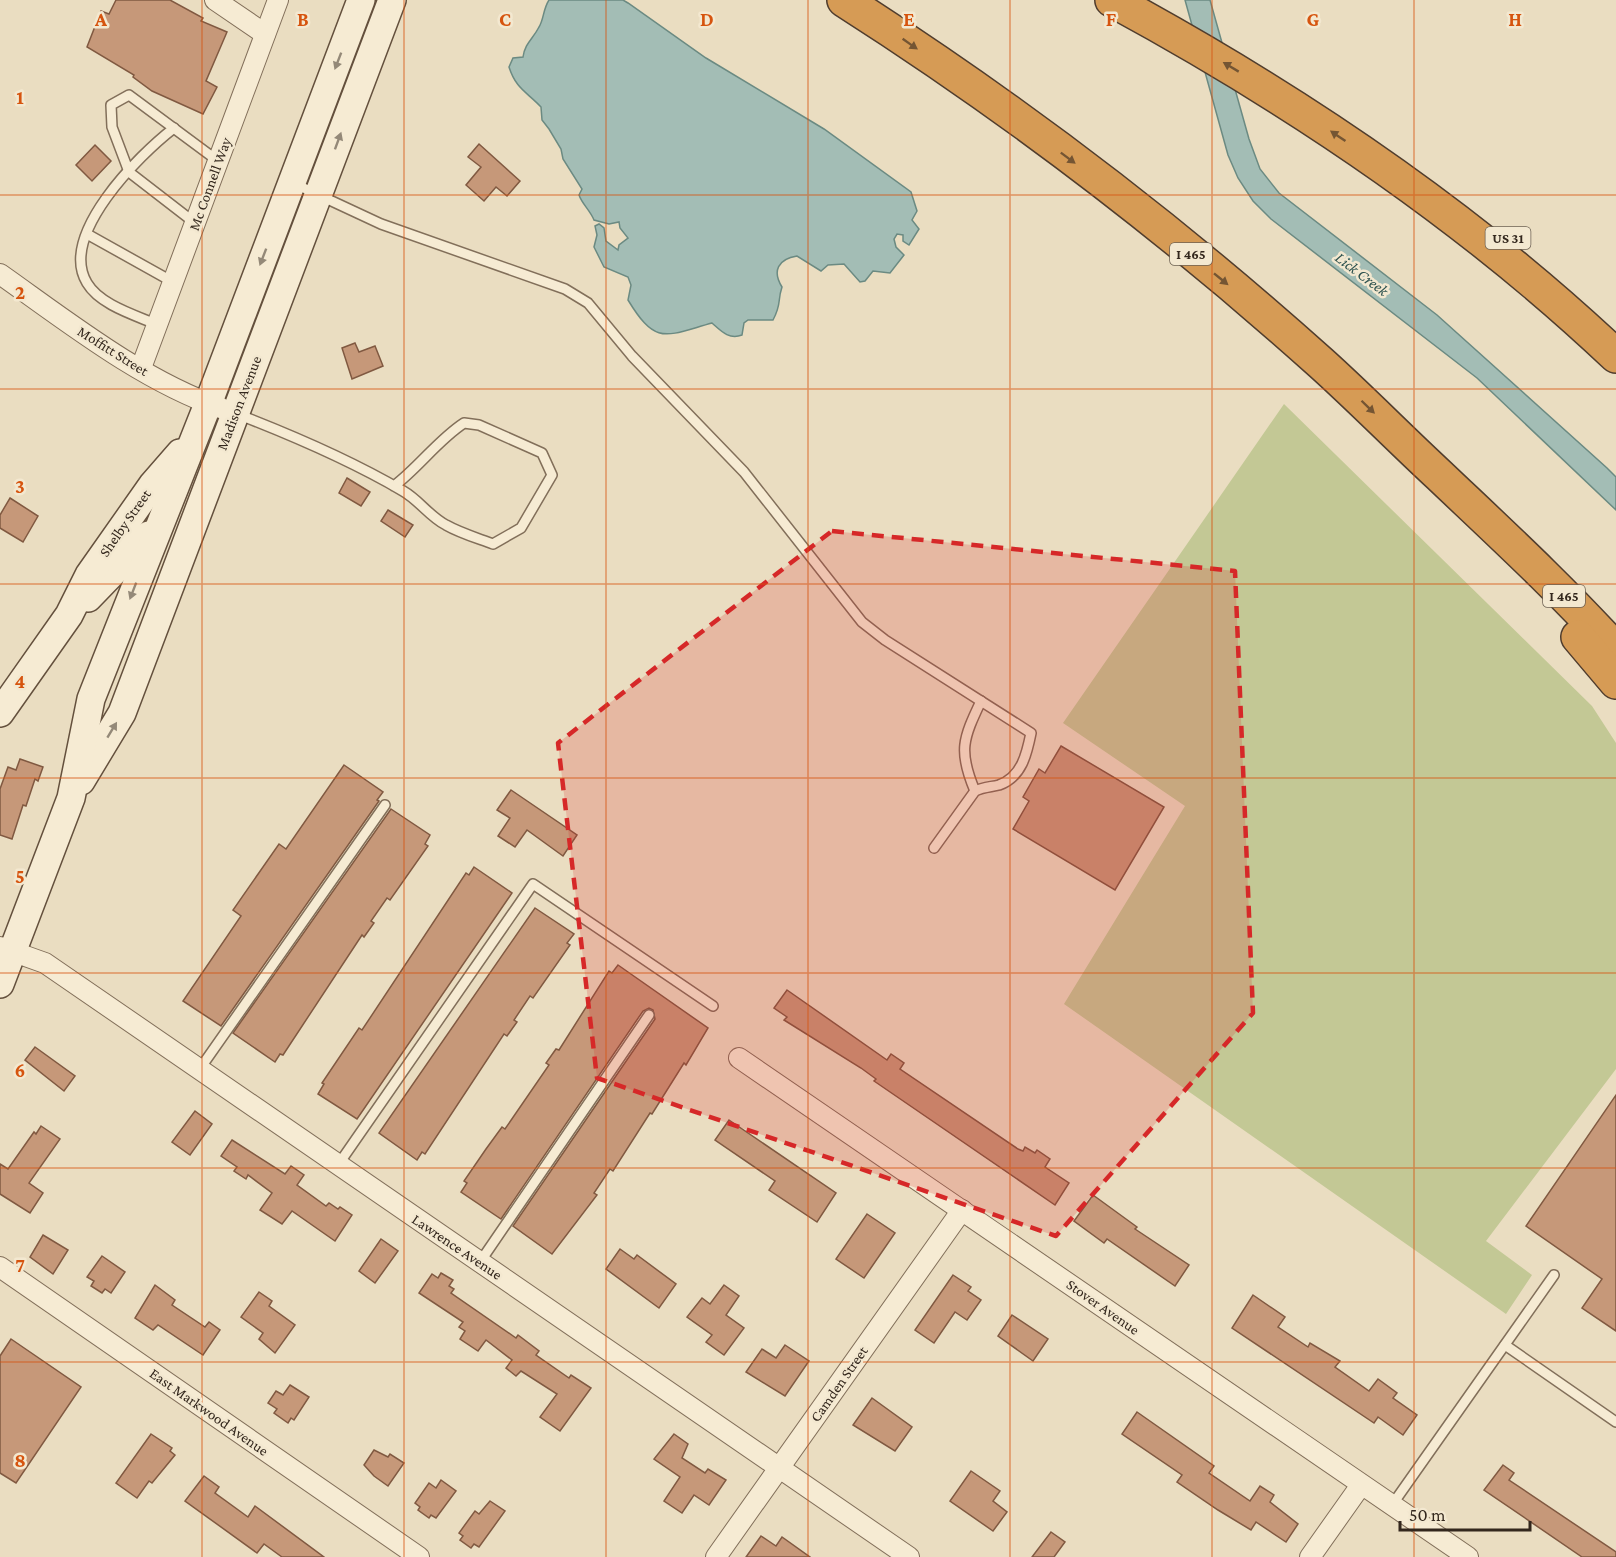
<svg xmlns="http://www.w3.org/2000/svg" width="1616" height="1557" font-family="'Crimson Pro',serif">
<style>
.green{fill:#c3c895}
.water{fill:#a3bdb5;stroke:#6b8a82;stroke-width:1.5}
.building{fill:#c69879;stroke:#805941;stroke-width:1.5}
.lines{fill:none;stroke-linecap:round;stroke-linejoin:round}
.service-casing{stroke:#826f5a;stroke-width:12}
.minor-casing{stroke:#826f5a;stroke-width:22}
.secondary-casing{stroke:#64503d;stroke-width:30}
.motorway-casing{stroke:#503d2e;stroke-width:36}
.service{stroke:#f6ebd3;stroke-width:9}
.minor{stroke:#f6ebd3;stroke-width:20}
.secondary{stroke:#f6ebd3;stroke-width:27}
.motorway{stroke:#d69b55;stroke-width:33}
.oneway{fill:#745533}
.oneway2{fill:#948978}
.marked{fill:#d62828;fill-opacity:0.2;stroke:#d62828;stroke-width:4.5;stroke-dasharray:12 8;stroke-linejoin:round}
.grid{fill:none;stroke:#d6540e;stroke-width:1.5;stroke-opacity:0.55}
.labels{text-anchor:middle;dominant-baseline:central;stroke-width:5;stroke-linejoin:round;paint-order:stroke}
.shield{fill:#f3e8d0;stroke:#6d6153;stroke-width:1.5}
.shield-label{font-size:14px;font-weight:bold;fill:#33271d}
.street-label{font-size:15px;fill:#33271d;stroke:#f3e8d0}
.water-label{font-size:16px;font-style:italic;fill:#2d524f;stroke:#f3e8d0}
.grid-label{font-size:20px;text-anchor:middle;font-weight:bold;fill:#d6540e;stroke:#f3e8d0;stroke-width:5;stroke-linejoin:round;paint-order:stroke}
</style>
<rect width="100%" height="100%" fill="#eaddc1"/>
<polygon class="green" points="1284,404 1592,706 1616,743 1616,1069 1486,1241 1532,1275 1506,1314 1064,1004 1185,806 1063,723"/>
<g class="water">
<path d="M549,0H623L628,3L706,58L824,129L911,192L917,211L912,220L919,229L909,245L903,241V235L897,234L894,239L896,247L904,255L890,273L873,271L865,281L860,282L844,264L828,265L821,271L797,256C778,259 772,271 782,287C777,302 782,303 773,320H748L744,323L742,335C729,340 721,331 712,323C665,336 656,346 628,300L631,285L628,277L604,267L594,247L597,235L595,226L599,224L604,228L606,241L618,250L619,245L628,238L620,228L619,222L609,224L594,220C590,210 582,204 579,195L582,189L563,159L561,149L549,129L542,120L541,107C527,92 516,89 509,67L513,58L523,57C525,43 533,39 539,27C544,19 543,9 549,0Z"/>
<polygon points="1185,0 1210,0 1249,139 1260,169 1279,193 1437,315 1607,468 1616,477 1616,510 1477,378 1271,219 1253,201 1238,178 1228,155"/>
</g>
<g class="building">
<polygon points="116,0 170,0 203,18 201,21 227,32 206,81 217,87 203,114 152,91 133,77 134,75 87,47 101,11 109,14"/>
<polygon points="479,144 520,181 507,196 496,187 484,201 466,185 481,167 468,157"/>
<polygon points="95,145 111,161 92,181 76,165"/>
<polygon points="355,343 359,352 375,346 383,366 352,379 342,348"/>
<polygon points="347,478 370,492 361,506 339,493"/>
<polygon points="10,498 38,516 23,542 0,528 0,515"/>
<polygon points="388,510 413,525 405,537 381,521"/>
<polygon points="1061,746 1164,807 1115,890 1013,829 1029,801 1023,797 1039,769 1045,773"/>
<polygon points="20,759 43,767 38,781 35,779 26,806 23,805 12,839 0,835 0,789 8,767 16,770"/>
<polygon points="344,765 383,792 377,800 379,801 221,1026 183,1001 241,916 233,910 279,844 286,849"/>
<polygon points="511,790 577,835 563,856 527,830 515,847 498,836 510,818 497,810"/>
<polygon points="391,809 430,835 425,844 428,846 390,900 387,898 371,921 374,923 364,937 362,935 283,1055 280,1054 275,1062 233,1033"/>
<polygon points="474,867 512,893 357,1119 318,1094 324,1084 322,1083 359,1028 362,1030 466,873 469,875"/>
<polygon points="535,908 574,934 567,943 570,945 533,998 530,996 514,1020 517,1022 507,1036 504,1034 425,1154 422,1152 417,1160 379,1133"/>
<polygon points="618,965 708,1028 686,1065 684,1063 652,1114 650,1113 613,1171 610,1169 594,1193 597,1195 552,1254 513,1226 655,1019 653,1010 649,1008 643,1011 501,1219 461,1192 467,1183 464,1181 486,1149 502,1127 505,1129 549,1065 546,1063 556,1049 559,1050 609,971 612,973"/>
<polygon points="787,990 887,1060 891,1054 904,1063 900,1069 1018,1149 1023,1151 1025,1147 1035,1153 1037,1150 1050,1159 1045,1167 1069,1183 1055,1205 874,1081 876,1079 861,1068 784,1020 787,1017 774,1008"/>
<polygon points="35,1047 75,1076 64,1091 25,1060"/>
<polygon points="1616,1095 1616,1331 1582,1308 1602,1279 1526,1226"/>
<polygon points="195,1111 212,1124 190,1155 172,1142"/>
<polygon points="729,1120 836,1193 817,1222 769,1190 775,1181 715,1140"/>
<polygon points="41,1126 60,1139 29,1183 43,1193 30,1213 0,1194 0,1164 8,1169 34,1132 36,1134"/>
<polygon points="232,1140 285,1174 291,1166 304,1175 297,1185 326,1206 329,1203 338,1209 340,1207 352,1215 335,1241 292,1211 282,1224 260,1210 272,1193 248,1175 246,1179 234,1171 237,1167 221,1156"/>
<polygon points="1093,1195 1137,1227 1135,1229 1189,1265 1175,1286 1107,1239 1104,1243 1074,1221"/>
<polygon points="867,1214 895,1233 864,1278 836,1259"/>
<polygon points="43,1235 68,1250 53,1274 30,1257"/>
<polygon points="381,1239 398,1251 375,1283 359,1271"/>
<polygon points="620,1249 634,1259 637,1255 676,1284 659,1308 606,1269"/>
<polygon points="102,1256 125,1272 111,1293 105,1289 102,1293 91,1286 94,1281 87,1277"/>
<polygon points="441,1273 453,1280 449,1286 454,1289 451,1293 516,1338 518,1335 539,1351 536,1355 569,1378 571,1375 591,1388 560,1431 540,1417 557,1394 521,1371 516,1376 506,1368 512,1360 486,1340 478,1351 460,1339 465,1331 459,1327 463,1322 419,1293 432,1274 438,1278"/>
<polygon points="953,1275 971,1287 968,1291 981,1300 967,1320 955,1312 934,1343 915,1330"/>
<polygon points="155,1285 175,1300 172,1305 205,1327 209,1322 220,1330 203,1355 158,1325 153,1330 135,1318"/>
<polygon points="724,1285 739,1296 726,1315 744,1328 724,1355 706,1342 712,1335 687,1317 702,1298 710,1304"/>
<polygon points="259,1292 272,1301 269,1306 295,1325 275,1353 259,1339 263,1333 241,1317"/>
<polygon points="1253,1295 1285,1317 1278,1327 1308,1347 1310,1343 1340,1361 1335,1367 1369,1391 1378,1379 1397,1393 1393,1398 1417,1415 1403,1435 1378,1417 1374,1423 1232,1328"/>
<polygon points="1012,1315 1048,1339 1033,1361 998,1336"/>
<polygon points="11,1339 81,1387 16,1483 0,1473 0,1356"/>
<polygon points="785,1345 809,1361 785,1396 746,1372 762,1349 776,1358"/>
<polygon points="290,1385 309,1397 294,1420 291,1418 288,1423 274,1413 277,1409 268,1403 276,1391 283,1395"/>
<polygon points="872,1398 912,1427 895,1451 853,1425"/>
<polygon points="1137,1412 1214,1466 1209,1473 1250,1501 1260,1486 1274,1495 1270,1502 1298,1524 1286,1542 1256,1522 1251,1530 1218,1510 1177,1482 1182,1475 1122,1434"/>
<polygon points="151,1434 172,1448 170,1451 175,1455 152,1483 149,1481 137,1498 116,1483"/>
<polygon points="674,1434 688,1444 682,1458 705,1473 708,1469 726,1480 709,1505 694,1495 682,1513 664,1501 680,1477 654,1459"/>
<polygon points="374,1450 388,1457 390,1454 404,1463 388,1486 374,1476 364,1465"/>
<polygon points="1503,1465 1514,1473 1509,1480 1616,1552 1616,1557 1582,1557 1484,1490"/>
<polygon points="971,1471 1000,1491 993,1501 1007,1512 993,1531 950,1501"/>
<polygon points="204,1476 219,1487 215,1493 248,1517 255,1506 324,1557 282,1557 264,1544 257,1553 185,1501"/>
<polygon points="441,1480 456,1491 436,1518 431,1515 429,1518 418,1510 420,1507 415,1503 429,1483 436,1488"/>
<polygon points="490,1501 505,1511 479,1547 474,1544 471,1548 460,1540 463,1536 459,1533 475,1511 479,1514"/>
<polygon points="1051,1532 1065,1542 1054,1557 1032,1557"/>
<polygon points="761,1536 776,1546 782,1537 810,1557 746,1557"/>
</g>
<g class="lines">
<g class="service-casing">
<g id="service">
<path d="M293,183L381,224L565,289L588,303L632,356L744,472L862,622L885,640L1031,733C1027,753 1022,777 999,785C991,787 983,787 975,791L934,848"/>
<polyline points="195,223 129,172 112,127 111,105 129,95 218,161"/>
<polyline points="87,234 173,282"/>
<path d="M158,325C135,315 100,305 87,283C58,235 139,155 174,128"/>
<path d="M237,414C294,436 350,460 403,491C419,500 430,517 446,525C460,533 477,538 493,544L521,528L552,475L542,453L479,425L464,423C438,440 419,467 394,486"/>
<path d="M975,791C958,751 963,739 981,701"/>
<polyline points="199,1070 385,805"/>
<polyline points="338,1165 533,884 713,1006"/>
<polyline points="480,1262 649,1015"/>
<polyline points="1505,1345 1616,1422"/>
<polyline points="1392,1505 1554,1275"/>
</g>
</g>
<g class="minor-casing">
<g id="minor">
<polyline points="215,0 265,34"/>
<path d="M0,274C68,322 141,380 221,408"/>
<polyline points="141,368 278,0"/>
<polyline points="0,947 45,963 909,1557"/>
<polyline points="739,1058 1468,1557"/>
<polyline points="0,1267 419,1557"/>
<polyline points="716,1557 962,1210"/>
<polyline points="1310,1557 1361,1485"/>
</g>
</g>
<g class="secondary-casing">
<g id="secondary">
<polyline points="88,598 149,535"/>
<polyline points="0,713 69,615 89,575 153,484 180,453"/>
<polyline points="81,781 122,713 392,0"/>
<polyline points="0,984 71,798 91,699 208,404 361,0"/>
</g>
</g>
<g class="motorway-casing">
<g id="motorway">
<path d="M844,0C1010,106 1174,231 1321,363C1361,399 1399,438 1439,475C1499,532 1560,588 1616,650"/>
<path d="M1112,0C1293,98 1466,214 1616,356"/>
<polyline points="1578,637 1616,682"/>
</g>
</g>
<use href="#service" class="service"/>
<use href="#minor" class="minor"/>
<use href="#secondary" class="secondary"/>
<use href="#motorway" class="motorway"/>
</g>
<defs><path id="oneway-solid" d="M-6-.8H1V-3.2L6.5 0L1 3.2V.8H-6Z" transform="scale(1.5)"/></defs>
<g class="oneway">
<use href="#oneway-solid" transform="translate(910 44) rotate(35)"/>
<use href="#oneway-solid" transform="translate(1231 67) rotate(-149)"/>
<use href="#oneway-solid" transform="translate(1338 136) rotate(-146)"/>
<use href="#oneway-solid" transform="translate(1068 158) rotate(37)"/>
<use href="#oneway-solid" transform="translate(1221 279) rotate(39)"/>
<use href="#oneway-solid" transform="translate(1368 407) rotate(44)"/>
</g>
<g class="oneway2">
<use href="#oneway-solid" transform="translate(338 61) rotate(111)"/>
<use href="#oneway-solid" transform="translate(338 141) rotate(-70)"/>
<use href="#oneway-solid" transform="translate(263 257) rotate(111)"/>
<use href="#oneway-solid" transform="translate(133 591) rotate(111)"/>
<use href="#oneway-solid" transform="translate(112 730) rotate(-59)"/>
</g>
<path class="marked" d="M832,531L1235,571L1253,1013L1056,1236L597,1078L558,743Z"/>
<path class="grid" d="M202,0V1557M404,0V1557M606,0V1557M808,0V1557M1010,0V1557M1212,0V1557M1414,0V1557M0,195H1616M0,389H1616M0,584H1616M0,778H1616M0,973H1616M0,1168H1616M0,1362H1616"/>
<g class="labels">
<g class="shield">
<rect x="1485.5" y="227" width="45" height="22" rx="4.5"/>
<rect x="1170" y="243" width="42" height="22" rx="4.5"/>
<rect x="1543" y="585" width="42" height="22" rx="4.5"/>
</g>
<g class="shield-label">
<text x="1508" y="238">US 31</text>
<text x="1191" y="254">I 465</text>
<text x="1564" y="596">I 465</text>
</g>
<g class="street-label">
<text transform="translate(210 184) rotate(-70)">Mc Connell Way</text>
<text transform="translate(113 351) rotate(32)">Moffitt Street</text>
<text transform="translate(239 403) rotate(-69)">Madison Avenue</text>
<text transform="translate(125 523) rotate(-55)">Shelby Street</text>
<text transform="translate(457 1247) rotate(34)">Lawrence Avenue</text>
<text transform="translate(1103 1307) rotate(35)">Stover Avenue</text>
<text transform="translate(839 1384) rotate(-55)">Camden Street</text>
<text transform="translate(209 1412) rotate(35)">East Markwood Avenue</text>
</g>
<g class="water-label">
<text transform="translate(1362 274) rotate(37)">Lick Creek</text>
</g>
</g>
<g class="grid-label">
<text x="101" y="26">A</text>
<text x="303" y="26">B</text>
<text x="505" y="26">C</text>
<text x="707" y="26">D</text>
<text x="909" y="26">E</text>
<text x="1111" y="26">F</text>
<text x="1313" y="26">G</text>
<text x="1515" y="26">H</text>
<text x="20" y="104">1</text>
<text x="20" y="299">2</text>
<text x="20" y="493">3</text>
<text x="20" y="688">4</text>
<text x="20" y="883">5</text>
<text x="20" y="1077">6</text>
<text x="20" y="1272">7</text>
<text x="20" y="1467">8</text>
</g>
<path d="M1400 1521v9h130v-9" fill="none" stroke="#33271d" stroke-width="3"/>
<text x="1409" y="1521" font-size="18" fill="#33271d" stroke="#f3e8d0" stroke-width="4.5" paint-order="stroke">50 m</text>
</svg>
